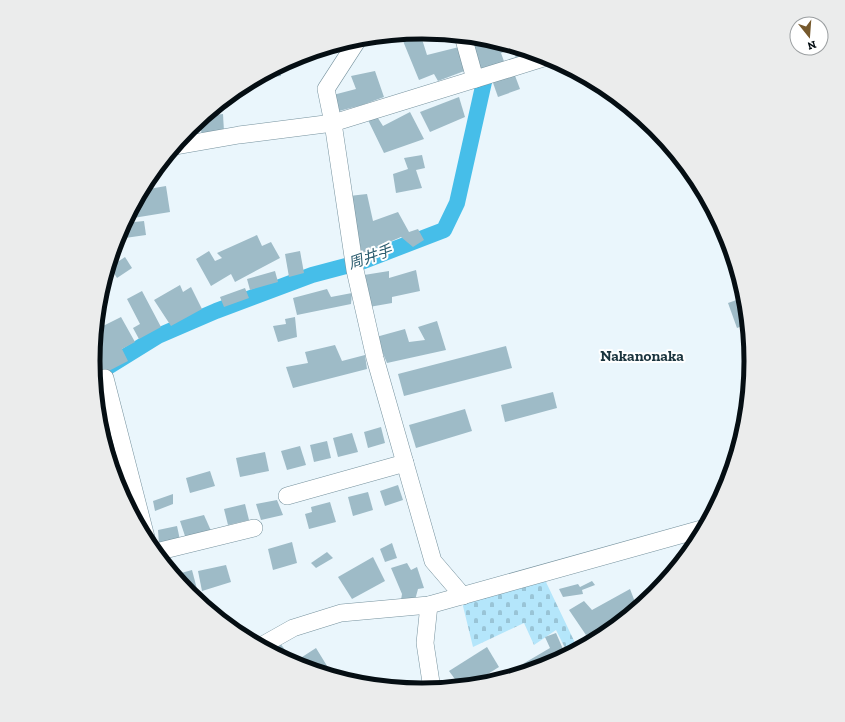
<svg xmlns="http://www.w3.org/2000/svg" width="845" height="722" font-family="'Zilla Slab','Noto Sans JP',serif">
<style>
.cemetery{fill:url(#cemetery-stones)}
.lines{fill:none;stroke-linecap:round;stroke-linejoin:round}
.canal{stroke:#46bee9;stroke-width:16}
.building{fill:#9ebbc7}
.minor-casing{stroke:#76929e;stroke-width:18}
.minor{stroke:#fff;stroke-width:17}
.labels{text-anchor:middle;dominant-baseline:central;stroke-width:4;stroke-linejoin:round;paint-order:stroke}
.water-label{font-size:15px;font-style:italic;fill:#2c5d6f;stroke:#fff}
.neighbourhood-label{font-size:15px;font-weight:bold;fill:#1a343e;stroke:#fff}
.rim{fill:none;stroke:#050e13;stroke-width:5}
</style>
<defs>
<pattern id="cemetery-stones" width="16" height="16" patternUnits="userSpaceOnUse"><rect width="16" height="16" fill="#b4e6fb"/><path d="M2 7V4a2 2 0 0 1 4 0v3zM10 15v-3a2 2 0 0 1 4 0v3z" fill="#99c4d6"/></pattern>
</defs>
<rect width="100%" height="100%" fill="#eaf6fc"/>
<polygon class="cemetery" points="545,580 578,649 568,654 556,630 534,645 524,623 473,647 462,602"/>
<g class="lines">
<polyline class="canal" points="95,375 158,336 216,311 312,275 361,262 444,230 457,203 486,73 493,70"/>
</g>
<g class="building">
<polygon points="421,36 427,55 459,47 467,70 438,81 434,74 419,80 403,41"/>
<polygon points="465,36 487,38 530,52 531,54 516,58 513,49 501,53 505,64 476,73"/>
<polygon points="564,65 578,73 568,77"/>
<polygon points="279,66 281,76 256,79"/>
<polygon points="375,71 384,97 362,105 339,111 333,95 356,89 351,76"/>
<polygon points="514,73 520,89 498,97 492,80"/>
<polygon points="586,77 595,82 589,84"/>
<polygon points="459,97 465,117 430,132 420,112"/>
<polygon points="410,112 424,139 384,153 368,120 376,115 383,126"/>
<polygon points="223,114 224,132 202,135 199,121 205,116"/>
<polygon points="422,155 425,168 416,170 422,188 396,193 393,174 408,169 404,158"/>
<polygon points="166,186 170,212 127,219 143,190"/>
<polygon points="367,194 373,221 398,212 409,232 418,229 424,240 413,247 401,237 362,254 349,196"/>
<polygon points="144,221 146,235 125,238 124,225 125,223"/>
<polygon points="257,235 262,246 271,242 280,258 235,282 231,274 211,286 196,259 209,251 215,261 222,258 217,253"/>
<polygon points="300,251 304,273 289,277 285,254"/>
<polygon points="125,257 132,268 117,278 110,267"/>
<polygon points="416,270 420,291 392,297 392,303 369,307 364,275 389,271 389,278"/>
<polygon points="275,271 278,282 250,290 247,279"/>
<polygon points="180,285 183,292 191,287 202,309 171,326 154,300"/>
<polygon points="245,288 249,298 224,307 220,297"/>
<polygon points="327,289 331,297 352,293 351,304 297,315 293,298"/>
<polygon points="142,291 161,327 139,339 133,328 140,324 127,299"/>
<polygon points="745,297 748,324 737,328 728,303"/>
<polygon points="121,317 135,342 122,349 128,361 99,376 94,369 94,361 97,329"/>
<polygon points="295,317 297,337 278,342 273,326 286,324 285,319"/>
<polygon points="437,321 446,350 387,363 376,337 405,329 409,342 425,340 418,327"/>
<polygon points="335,345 342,361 365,355 367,369 293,388 286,367 308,363 305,352"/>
<polygon points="506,346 512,368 404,396 398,374"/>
<polygon points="553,392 557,408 505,422 501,405"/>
<polygon points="97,397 101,397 113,441 105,442 100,425"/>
<polygon points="465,409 472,431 416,448 409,425"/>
<polygon points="381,427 385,443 368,448 364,432"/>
<polygon points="352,433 358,452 338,457 333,438"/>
<polygon points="327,441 331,458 314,462 310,445"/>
<polygon points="300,446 306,465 287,470 281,451"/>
<polygon points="265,452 269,471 240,477 236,458"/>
<polygon points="210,471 215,486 190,493 186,478"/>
<polygon points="398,485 403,500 385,506 380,491"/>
<polygon points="368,492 373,510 353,516 348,497"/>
<polygon points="173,494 173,504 155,511 153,501"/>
<polygon points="277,500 283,515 261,520 256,504"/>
<polygon points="330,502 336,522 309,529 305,514 312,512 311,507"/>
<polygon points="245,504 249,520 228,525 224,509"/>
<polygon points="204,515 212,533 186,539 180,521"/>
<polygon points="177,526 180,540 159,544 158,530"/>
<polygon points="292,542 297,563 273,570 268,549"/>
<polygon points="392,543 397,558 385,562 380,549"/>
<polygon points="327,552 333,558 316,568 311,563"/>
<polygon points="373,557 385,581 352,599 338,577"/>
<polygon points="407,563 411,570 417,567 424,588 418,589 415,600 401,600 402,594 391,568"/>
<polygon points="226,565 231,582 202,591 198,571"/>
<polygon points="192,570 198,593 191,594 174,575"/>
<polygon points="592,581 595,585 582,590 583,594 563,597 559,589 578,584 580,587"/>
<polygon points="630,589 635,602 642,597 645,602 608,632 606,626 586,635 569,610 584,601 592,610"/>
<polygon points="556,633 566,656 548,665 525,672 521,665 550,648 545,637"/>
<polygon points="280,643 293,661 291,662 271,651 269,648"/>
<polygon points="487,647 499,667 470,685 460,686 449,671"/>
<polygon points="316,648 332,674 329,675 299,666 301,664 299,659"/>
</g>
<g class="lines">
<g class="minor-casing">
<g id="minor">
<polyline points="463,36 475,79"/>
<polyline points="359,38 326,89 333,123 355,270 375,358 433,561 463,596"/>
<polyline points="176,146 239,135 333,123 547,57"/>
<polyline points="105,378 147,541"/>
<polyline points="287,496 405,463"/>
<polyline points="156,552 254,528"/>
<polyline points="429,605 425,643 432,689"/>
<polyline points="261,646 293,628 341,613 429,605 705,528"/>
</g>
</g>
<use href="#minor" class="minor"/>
</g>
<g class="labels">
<g class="water-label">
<text transform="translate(370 257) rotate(-19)">周井手</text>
</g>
<g class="neighbourhood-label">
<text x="642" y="356">Nakanonaka</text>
</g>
</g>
<path d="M0 0H845V722H0ZM100 361a322 322 0 1 1 644 0a322 322 0 1 1-644 0Z" fill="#ebecec" fill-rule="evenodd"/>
<path class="rim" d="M100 361a322 322 0 1 1 644 0a322 322 0 1 1-644 0Z"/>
<g transform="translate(809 36) rotate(163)"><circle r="19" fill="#ffffff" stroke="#9b9fa1"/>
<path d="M0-3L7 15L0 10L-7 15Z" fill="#76592d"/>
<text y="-6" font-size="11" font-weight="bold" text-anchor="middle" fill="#050e13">N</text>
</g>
</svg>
